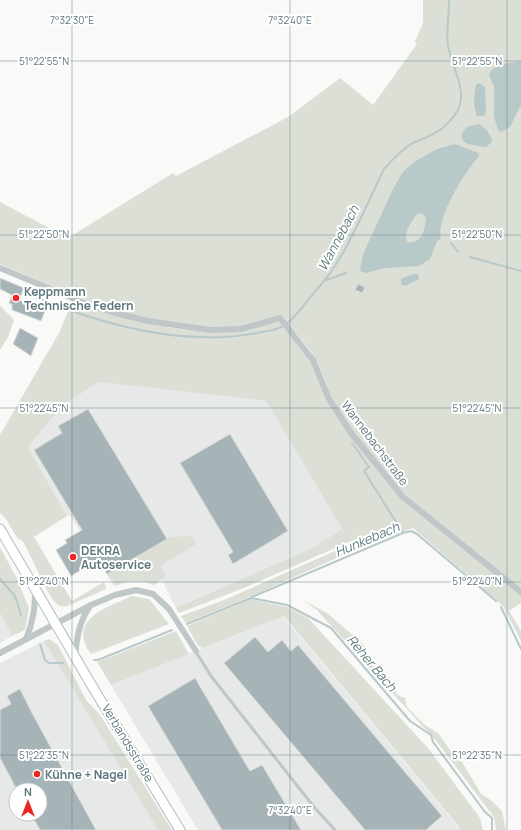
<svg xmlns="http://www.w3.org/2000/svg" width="521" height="830" font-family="Manrope,sans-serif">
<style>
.built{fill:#e7e9e8;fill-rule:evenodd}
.green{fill:#dbdfd6}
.water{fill:#b8c9ca;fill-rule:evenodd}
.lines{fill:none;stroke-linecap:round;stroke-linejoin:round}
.stream{stroke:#b8c9ca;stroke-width:2}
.building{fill:#a6b4b7;stroke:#dbdbd9}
.secondary-casing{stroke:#b2bcbe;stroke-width:11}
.service{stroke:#bfc7c9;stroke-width:3}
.minor{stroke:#bfc7c9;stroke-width:6}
.secondary{stroke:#fff;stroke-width:9}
.ticks{fill:none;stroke:#5e777e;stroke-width:1;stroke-opacity:0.45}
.poi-dot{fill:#ee2622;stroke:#fff;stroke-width:1.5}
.labels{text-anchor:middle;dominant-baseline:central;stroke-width:4;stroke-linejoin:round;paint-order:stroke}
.poi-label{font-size:12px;font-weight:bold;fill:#5e777e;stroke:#fff;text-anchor:start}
.street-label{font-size:12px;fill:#5e777e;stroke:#fff}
.water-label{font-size:13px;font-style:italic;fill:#5e7c7d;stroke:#fff}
.ticks-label{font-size:10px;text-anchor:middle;fill:#5e777e;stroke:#fff;stroke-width:4;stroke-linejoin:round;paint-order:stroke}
</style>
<rect width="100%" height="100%" fill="#f9f9f7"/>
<g class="built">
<polygon points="99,382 266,401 342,529 312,548 176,608 162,580 154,585 145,582 134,581 114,586 70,515 67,516 29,449 31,443 62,406"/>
<polygon points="0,613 12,636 0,643"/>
<polygon points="283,616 460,829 459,830 198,830 111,685"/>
<path d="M44,641L158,830H0V663ZM16,790H40V814H16Z"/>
</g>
<g class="green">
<path d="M423,0H521V603L509,611L521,631V641L503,606L413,528L354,550L252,596L186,623L181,616L224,600L351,544L349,542L244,588L179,613L176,608L312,548L342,529L266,401L99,382L62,406L31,443L29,449L67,516L34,537L72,601L104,582L106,589L70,605C66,607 62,607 58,605C46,596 32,554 21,539L19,540C12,531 8,519 0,513V435L59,333L73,300C115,319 194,337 240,330C253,328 265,321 278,320L294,338L312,361L329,402L332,399C327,386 322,371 315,358C306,342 292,331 282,316C268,319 253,326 238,327C153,333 76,297 0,264V202L68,238L173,173L176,176L288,117L340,78L373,105L417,44L415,42L423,23Z"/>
<polygon points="0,306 14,320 8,337 0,350"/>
<path d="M191,536L196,544L160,566L166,576L154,585C141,580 129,581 115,585L107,574L170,537Z"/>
<polygon points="0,547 17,579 29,608 25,630 12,636 0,613"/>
<path d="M132,596L149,599L169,624L91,654C67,619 106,608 132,596Z"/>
<polygon points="251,599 287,607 308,618 428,748 480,818 483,830 459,830 460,828 284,616 203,648 198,646 187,626"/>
<path d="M303,600L327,613L364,645L369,656V663C389,674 389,674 397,695L405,698L407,707L425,725L438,733L452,753L462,762L481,794L492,801L502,811L506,830H496L494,817L437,742L317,610Z"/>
<polygon points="176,631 189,654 111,685 97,662"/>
<polygon points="49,639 58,645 86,700 100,715 172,830 158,830 44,641"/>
</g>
<g class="water">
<polygon points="521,61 521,105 510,127 501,132 498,129 494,117 494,86 489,76 490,72 497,65"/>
<path d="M479,83L485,87L486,112L484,116H477C473,106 474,95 476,85Z"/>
<polygon points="479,124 486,129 492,139 490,144 485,147 468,144 463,141 461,136 466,127"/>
<path d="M455,144L478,153L479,156C466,171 435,218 441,239L437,241L430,259L419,266L384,268L366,273L360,271L363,255L369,241L393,189L403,172L414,162L437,149ZM419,213L423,214L426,218C425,229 422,245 407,242C403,233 412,219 419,213Z"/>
<polygon points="413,274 418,274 419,279 405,286 401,284 401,279"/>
</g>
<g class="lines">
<g class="stream">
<polyline points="451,243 458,252"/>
<polyline points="470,257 521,271"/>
<polyline points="326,280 346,273"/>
<path d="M33,296C102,325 183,347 257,333C265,331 274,331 281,327C291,323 298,312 305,304C316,290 329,277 338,261C356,232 369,200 384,169C392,160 400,151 411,144C424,138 438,134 448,123C475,98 453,74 448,46C446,32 449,15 449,0"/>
<polyline points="352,443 369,467 364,471 403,533"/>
<polyline points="0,579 15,596 21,615"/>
<polyline points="252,597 403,533 411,531 417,534 496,601"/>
<polyline points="501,607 521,649"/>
<polyline points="187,624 251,598 287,605 331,628 410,721 431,735 433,742 485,812 492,818 492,830"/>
<polyline points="40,644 45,660 49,663 63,663"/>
<polyline points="94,660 98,660 172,630"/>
</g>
</g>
<g class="building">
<polygon points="0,278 24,288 19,300 45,311 41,321 12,310 12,304 9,303 12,295 0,289"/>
<polygon points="358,284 365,287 362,293 355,290"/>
<polygon points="20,328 38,338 31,356 13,344"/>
<polygon points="88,409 167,539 107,574 99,559 71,576 56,550 67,543 65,540 82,530 34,450 62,433 58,426"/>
<polygon points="230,434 288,531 233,564 228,555 233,552 180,463"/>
<polygon points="255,637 268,652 282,640 291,651 298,645 442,816 426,830 365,830 224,663"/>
<polygon points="195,678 250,771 262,765 301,830 222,830 148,706"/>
<polygon points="20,689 32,713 96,830 40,830 31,814 40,814 40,790 17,790 0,758 0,710 11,704 7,696"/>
</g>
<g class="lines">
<g class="secondary-casing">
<polyline id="secondary" points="0,529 95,691 180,830"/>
</g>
<polyline class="service" points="196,652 211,676 314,807 335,830"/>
<g class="minor">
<polyline points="0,268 82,302 115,313 148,321 210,330 241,329 280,318 313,360 329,399 351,433 403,497 521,592"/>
<path d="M26,639C33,622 35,609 35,591"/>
<polyline points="0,653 91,605 115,595 136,590 153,594 169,609 196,651"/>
<path d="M75,656C77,637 79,622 90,606"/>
</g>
<use href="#secondary" class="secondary"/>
</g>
<path class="ticks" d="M72,0V830M290,0V830M507,0V830M0,61H521M0,235H521M0,408H521M0,582H521M0,755H521"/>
<g class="poi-dot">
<circle cx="16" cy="298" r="4"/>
<circle cx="73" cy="557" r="4"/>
<circle cx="37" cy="774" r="4"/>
</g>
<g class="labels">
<g class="poi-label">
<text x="24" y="291">Keppmann<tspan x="24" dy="14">Technische Federn</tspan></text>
<text x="81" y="550">DEKRA<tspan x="81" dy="14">Autoservice</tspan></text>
<text x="45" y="774">Kühne + Nagel</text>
</g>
<g class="street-label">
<text transform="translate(375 443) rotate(53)">Wannebachstraße</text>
<text transform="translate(128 743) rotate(59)">Verbandsstraße</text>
</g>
<g class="water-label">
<text transform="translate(338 238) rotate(-62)">Wannebach</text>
<text transform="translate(367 539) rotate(-23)">Hunkebach</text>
<text transform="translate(372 663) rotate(50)">Reher Bach</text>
</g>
</g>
<g class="ticks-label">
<text x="72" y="24">7°32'30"E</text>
<text x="290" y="24">7°32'40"E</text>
<text x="44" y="65">51°22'55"N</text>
<text x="477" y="65">51°22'55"N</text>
<text x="44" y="238">51°22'50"N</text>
<text x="477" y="238">51°22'50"N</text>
<text x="44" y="412">51°22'45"N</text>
<text x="477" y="412">51°22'45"N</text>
<text x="44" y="585">51°22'40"N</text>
<text x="477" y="585">51°22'40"N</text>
<text x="44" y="759">51°22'35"N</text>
<text x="477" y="759">51°22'35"N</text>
<text x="290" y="814">7°32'40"E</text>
</g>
<g transform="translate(28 802)"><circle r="19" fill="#ffffff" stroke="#bfc9cb"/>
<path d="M0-3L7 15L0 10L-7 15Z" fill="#ee2622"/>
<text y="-6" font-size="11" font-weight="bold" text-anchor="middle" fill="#5e777e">N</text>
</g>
</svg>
